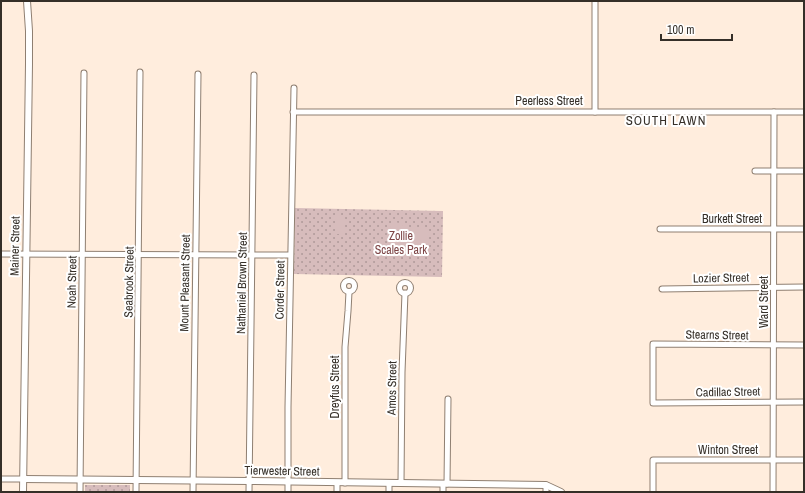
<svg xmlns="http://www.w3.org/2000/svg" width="805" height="493" font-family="'Archivo Narrow',sans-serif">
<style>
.green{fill:url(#green-dots)}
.pitch{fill:#d7bcbc}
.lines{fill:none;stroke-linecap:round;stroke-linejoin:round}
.minor-casing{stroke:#8f7f71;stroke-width:7}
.tertiary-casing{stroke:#8f7f71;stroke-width:8}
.minor{stroke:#fff;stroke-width:5}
.tertiary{stroke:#fff;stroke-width:6}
.labels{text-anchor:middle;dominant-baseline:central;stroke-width:4;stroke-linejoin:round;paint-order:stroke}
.street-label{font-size:12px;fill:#352f28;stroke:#fff}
.park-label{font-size:12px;fill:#7d4546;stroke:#fff}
.neighbourhood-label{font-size:13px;letter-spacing:1px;fill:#352f28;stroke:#fff}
</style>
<defs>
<pattern id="green-dots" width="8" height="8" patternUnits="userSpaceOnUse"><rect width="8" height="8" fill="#d7bcbc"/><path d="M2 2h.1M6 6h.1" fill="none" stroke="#af9999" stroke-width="1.8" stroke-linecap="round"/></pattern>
</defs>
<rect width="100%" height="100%" fill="#ffeddd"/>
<g class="green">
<polygon points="295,208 443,211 442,277 294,274"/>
<rect x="85" y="485" width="45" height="7"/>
</g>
<g class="pitch">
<rect x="335" y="217" width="8" height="17"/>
<polygon points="391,222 401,223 416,241 410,232 410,227 428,227 429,229 428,247 420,246 418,243 417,255 392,254 390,253"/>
</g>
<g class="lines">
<g class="minor-casing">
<g id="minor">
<polyline points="293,112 804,112"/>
<polyline points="595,112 595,1"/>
<polyline points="755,171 804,171"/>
<polyline points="660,229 804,229"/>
<polyline points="1,254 290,255"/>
<circle cx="349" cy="286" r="5.5"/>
<circle cx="405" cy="288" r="5.5"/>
<polyline points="662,289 804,287"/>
<polyline points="804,345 653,344 653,403 804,402"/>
<polyline points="1,479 23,479"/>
<polyline points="337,483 337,492"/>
<polyline points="345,483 345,347 348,311 349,292"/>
<polyline points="401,483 402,372 405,293"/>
<polyline points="447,484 448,399"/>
<polyline points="80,492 84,73"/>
<polyline points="136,492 140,72"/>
<polyline points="193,492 198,74"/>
<polyline points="249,492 254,75"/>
<polyline points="288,492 288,407 294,88"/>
<polyline points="389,492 389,483"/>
<polyline points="443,492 443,484"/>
<polyline points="546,492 546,485"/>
<polyline points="653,492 653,460 804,460"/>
<polyline points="773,492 774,112"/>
</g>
</g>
<g class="tertiary-casing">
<g id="tertiary">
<polyline points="23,479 249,481 546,485 561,492"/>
<polyline points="23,492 29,64 29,31 27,1"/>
</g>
</g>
<use href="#minor" class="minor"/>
<use href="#tertiary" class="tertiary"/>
</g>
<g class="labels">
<g class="street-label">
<text x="549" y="101">Peerless Street</text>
<text x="732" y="219">Burkett Street</text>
<text transform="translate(15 246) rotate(-89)">Mainer Street</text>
<text transform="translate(721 278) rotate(-1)">Lozier Street</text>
<text transform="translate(72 282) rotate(-89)">Noah Street</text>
<text transform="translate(129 282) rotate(-89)">Seabrook Street</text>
<text transform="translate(185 283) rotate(-89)">Mount Pleasant Street</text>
<text transform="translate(242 283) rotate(-89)">Nathaniel Brown Street</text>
<text transform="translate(280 290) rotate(-89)">Corder Street</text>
<text transform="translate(764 302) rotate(-90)">Ward Street</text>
<text transform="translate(717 335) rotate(1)">Stearns Street</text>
<text transform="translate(335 387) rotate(-90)">Dreyfus Street</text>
<text transform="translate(392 388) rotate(-89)">Amos Street</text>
<text transform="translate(728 392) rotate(-1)">Cadillac Street</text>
<text x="728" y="450">Winton Street</text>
<text transform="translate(282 471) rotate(1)">Tierwester Street</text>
</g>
<g class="park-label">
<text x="401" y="236">Zollie<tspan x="401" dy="14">Scales Park</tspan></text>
</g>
<g class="neighbourhood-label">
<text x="666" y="120">SOUTH LAWN</text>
</g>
</g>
<rect width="805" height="493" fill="none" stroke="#352f28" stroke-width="4"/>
<path d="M661 34v6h71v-6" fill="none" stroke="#352f28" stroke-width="2"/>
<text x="667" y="34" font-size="12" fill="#352f28" stroke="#ffffff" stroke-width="3" paint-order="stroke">100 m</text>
</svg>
